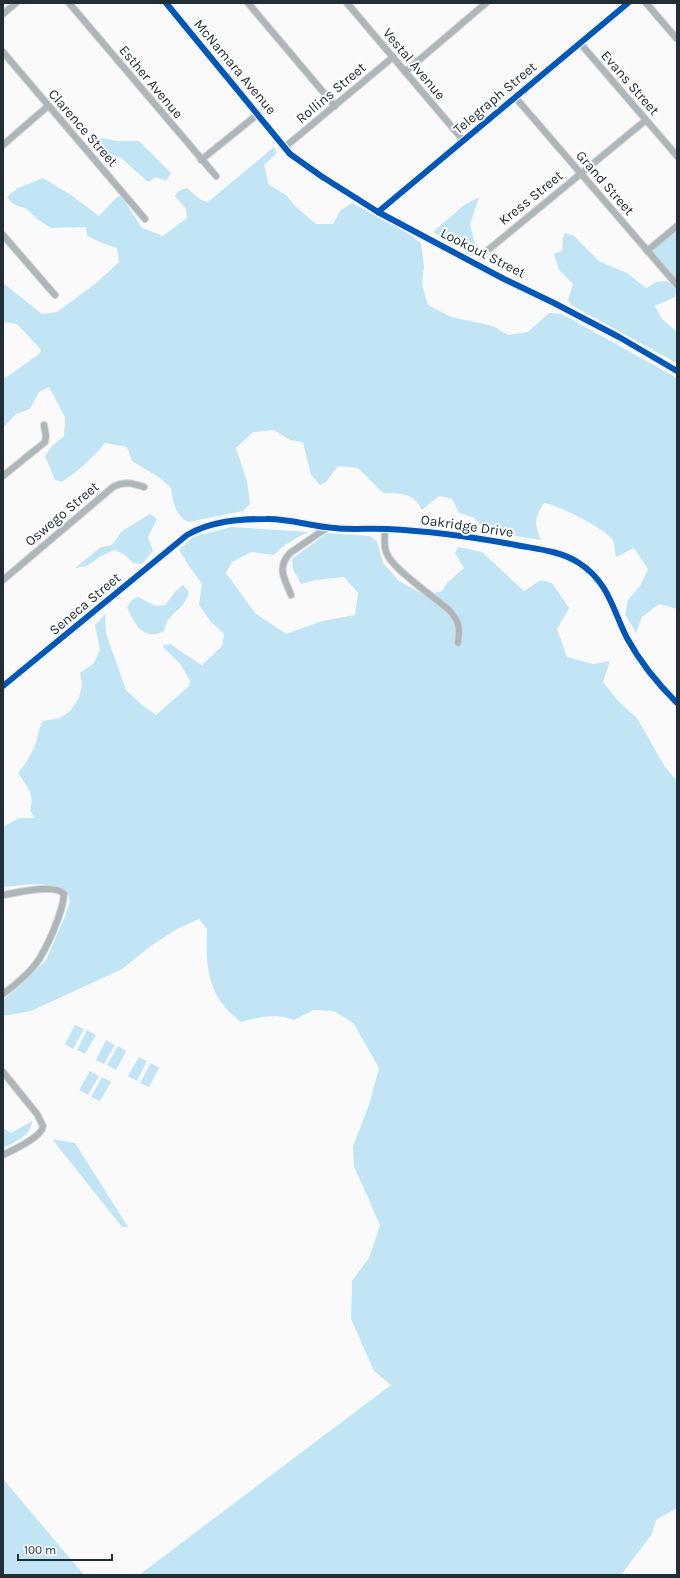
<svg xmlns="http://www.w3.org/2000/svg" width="680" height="1578" font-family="Karla,sans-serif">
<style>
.green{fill:#c2e5f6}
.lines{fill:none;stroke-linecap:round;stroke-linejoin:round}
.street-casing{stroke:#d3d5d7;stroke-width:8}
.street{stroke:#aeb6ba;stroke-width:6}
.cycleway-casing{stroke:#fff;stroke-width:8}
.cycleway{stroke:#0057b8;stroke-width:6}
.labels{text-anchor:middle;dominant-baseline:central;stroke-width:4;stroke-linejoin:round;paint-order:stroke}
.street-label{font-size:14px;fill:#212e35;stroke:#fff}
</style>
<rect width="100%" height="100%" fill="#fafafa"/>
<g class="green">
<polygon points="101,138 118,141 139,141 171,173 166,181 156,177 148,182 120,157 97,152 94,143"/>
<path d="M274,147L277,153L264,165L269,185L286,195L296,207L316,224H333L340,211L352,203L409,234L421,243L424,267L422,284L428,305L451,317L493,326L508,335L528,332L549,313L562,314L677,378V609L659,604L642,617L636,633L625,614L628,600L640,586L648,569L634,548L616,557C615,552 615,543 612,539C604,528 558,505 544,503C534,519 534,523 541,540L485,531L475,518L459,513L452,499L439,496L422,510C413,492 402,494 383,493L358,468L338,466L326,482L320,485L311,475L303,442L290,440L274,430L253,432L236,448L247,481L250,504L243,511L188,522C175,515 173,502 171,488L160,478L132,461L127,447L105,443C93,458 78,471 62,482L55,480L45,456L52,446L64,436L65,417L49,387L39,392L30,409L16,414L3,428V378L7,377L39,354L41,350L17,324L3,322V283L42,314L57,312L95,284L119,262L117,248L102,243L87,236L86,227L51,228L37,219L27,209L13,204L7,197L18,188L43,178L71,195L99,216L118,196L122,197L142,228L163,236L187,218L186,209L175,196L178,191L187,188L201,200L208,202Z"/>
<polygon points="479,197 470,224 475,244 465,251 433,232 464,205"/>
<polygon points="677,229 677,282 650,251"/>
<polygon points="565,233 574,236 599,261 627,273 646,288 656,282 667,281 677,289 675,297 655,306 662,319 677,332 677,361 675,362 571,305 568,300 573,284 559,270 554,254 562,251 563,237"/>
<polygon points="150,514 157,519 148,537 153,551 142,564 133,563 125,555 115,550 101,556 87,566 75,568 101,547 112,545 122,531"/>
<path d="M231,527L309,532C295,538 285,544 274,555L251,552L232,562L226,573L255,613L286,634L322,621L355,615L358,593L344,577L316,580L301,584L293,569L292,559L327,533L370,536L377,541L383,563L399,581L426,596L442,591L448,582L464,568L455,553L458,547L482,552L524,591L541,580L552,583L569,608L557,629L567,657L593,664L610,661L603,682L619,702L637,718L665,767L677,781V1508L656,1520L652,1534L621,1575H139L391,1385L374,1371L351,1319L352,1281L369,1258L380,1226L368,1197L354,1167L353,1146L369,1105L379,1068L354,1024L344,1017L333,1011L314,1010L294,1020C276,1013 258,1017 241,1022C208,997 205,968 207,929L199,919L179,928L152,945L122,969L31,1011L3,1016V1000L20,986L46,960L64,919L70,902L68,893C47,879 26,886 3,887V827L19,818H35L30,811C35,794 27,787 18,773C26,763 32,754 36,742C39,733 38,730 43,721L60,718L70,711L79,698L82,685L80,673L93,664L100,650L95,625L105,614L106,633L126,690L142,705L156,715L189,686L190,681L181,665L162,646L171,644L180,651L202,665L222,646L224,634L211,622L199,605L202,584L189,566L179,550L193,537Z"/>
<path d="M183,585L189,592C186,605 176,610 168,620C166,623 165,628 164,631C143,642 134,623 127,607L132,600L138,597L156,606L165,605L175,592Z"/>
<polygon points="75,1025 84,1029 73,1049 65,1044"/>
<polygon points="87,1030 96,1035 85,1054 77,1050"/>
<polygon points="106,1040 115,1045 104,1064 96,1060"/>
<polygon points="118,1046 126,1051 116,1070 107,1065"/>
<polygon points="139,1057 147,1061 137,1081 128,1076"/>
<polygon points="151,1063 159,1068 149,1087 140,1083"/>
<polygon points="90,1071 99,1076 88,1095 79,1090"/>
<polygon points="102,1077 111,1082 100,1101 91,1097"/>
<path d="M32,1121C31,1136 15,1142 3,1148V1128L11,1133Z"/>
<polygon points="52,1139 75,1143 128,1227 122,1227"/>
<polygon points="3,1479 84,1575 3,1575"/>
</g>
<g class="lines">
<g class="street-casing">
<g id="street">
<polyline points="69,3 216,176"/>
<polyline points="166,3 290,154 321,176 378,212 504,279 554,303 619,337 677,371"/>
<polyline points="248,3 335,106"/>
<polyline points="347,3 463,140"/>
<polyline points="646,3 677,39"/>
<polyline points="3,14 16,3"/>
<polyline points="580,43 677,156"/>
<polyline points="3,52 145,219"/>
<polyline points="405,72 486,3"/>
<polyline points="515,97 677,285"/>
<polyline points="3,145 48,106"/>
<polyline points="285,147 393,57"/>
<polyline points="201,160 258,114"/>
<polyline points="378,212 628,3"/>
<polyline points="3,235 55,295"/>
<polyline points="488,250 646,120"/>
<polyline points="647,251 677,226"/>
<polyline points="3,476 45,442 46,436 44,425"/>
<path d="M385,529C385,537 383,546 387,554C393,569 435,598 449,610C460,622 460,628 458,643"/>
<path d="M3,580L113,487C124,481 132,483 144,487"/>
<path d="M291,595C285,579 276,568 290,553L328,527"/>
<path d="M3,686L187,535C211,521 239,519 266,519C289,518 312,527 335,528C352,530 369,528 387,529C430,531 473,537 516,545C537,549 561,551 579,563C609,582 613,611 627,638C640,662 658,684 677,703"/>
<path d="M3,895C16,893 55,883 64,894C63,912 46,951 35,965C26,976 14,986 3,994"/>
<path d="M3,1072L37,1114L43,1126C42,1137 13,1150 3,1155"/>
</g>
</g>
<use href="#street" class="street"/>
<g class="cycleway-casing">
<g id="cycleway">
<polyline points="166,3 290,154 321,176 378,212 504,279 554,303 619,337 677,371"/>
<polyline points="378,212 628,3"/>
<path d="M3,686L187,535C211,521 239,519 266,519C289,518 312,527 335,528C352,530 369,528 387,529C430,531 473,537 516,545C537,549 561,551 579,563C609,582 613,611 627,638C640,662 658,684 677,703"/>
</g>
</g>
<use href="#cycleway" class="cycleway"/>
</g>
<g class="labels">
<g class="street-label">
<text transform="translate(414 64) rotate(50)">Vestal Avenue</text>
<text transform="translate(235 67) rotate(50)">McNamara Avenue</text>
<text transform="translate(151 82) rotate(50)">Esther Avenue</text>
<text transform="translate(630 83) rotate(49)">Evans Street</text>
<text transform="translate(331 93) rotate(-40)">Rollins Street</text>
<text transform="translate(495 98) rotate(-40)">Telegraph Street</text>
<text transform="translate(83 128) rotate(49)">Clarence Street</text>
<text transform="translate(605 183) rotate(49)">Grand Street</text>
<text transform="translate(531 198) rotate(-39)">Kress Street</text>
<text transform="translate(483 253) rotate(27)">Lookout Street</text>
<text transform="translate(62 514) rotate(-40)">Oswego Street</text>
<text transform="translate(467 526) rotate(8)">Oakridge Drive</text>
<text transform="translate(85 604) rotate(-40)">Seneca Street</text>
</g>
</g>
<rect width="680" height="1578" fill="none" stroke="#212e35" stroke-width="8"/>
<path d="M18 1554v6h94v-6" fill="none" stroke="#212e35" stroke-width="2"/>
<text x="24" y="1554" font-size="12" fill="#212e35" stroke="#ffffff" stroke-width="3" paint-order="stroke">100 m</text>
</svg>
